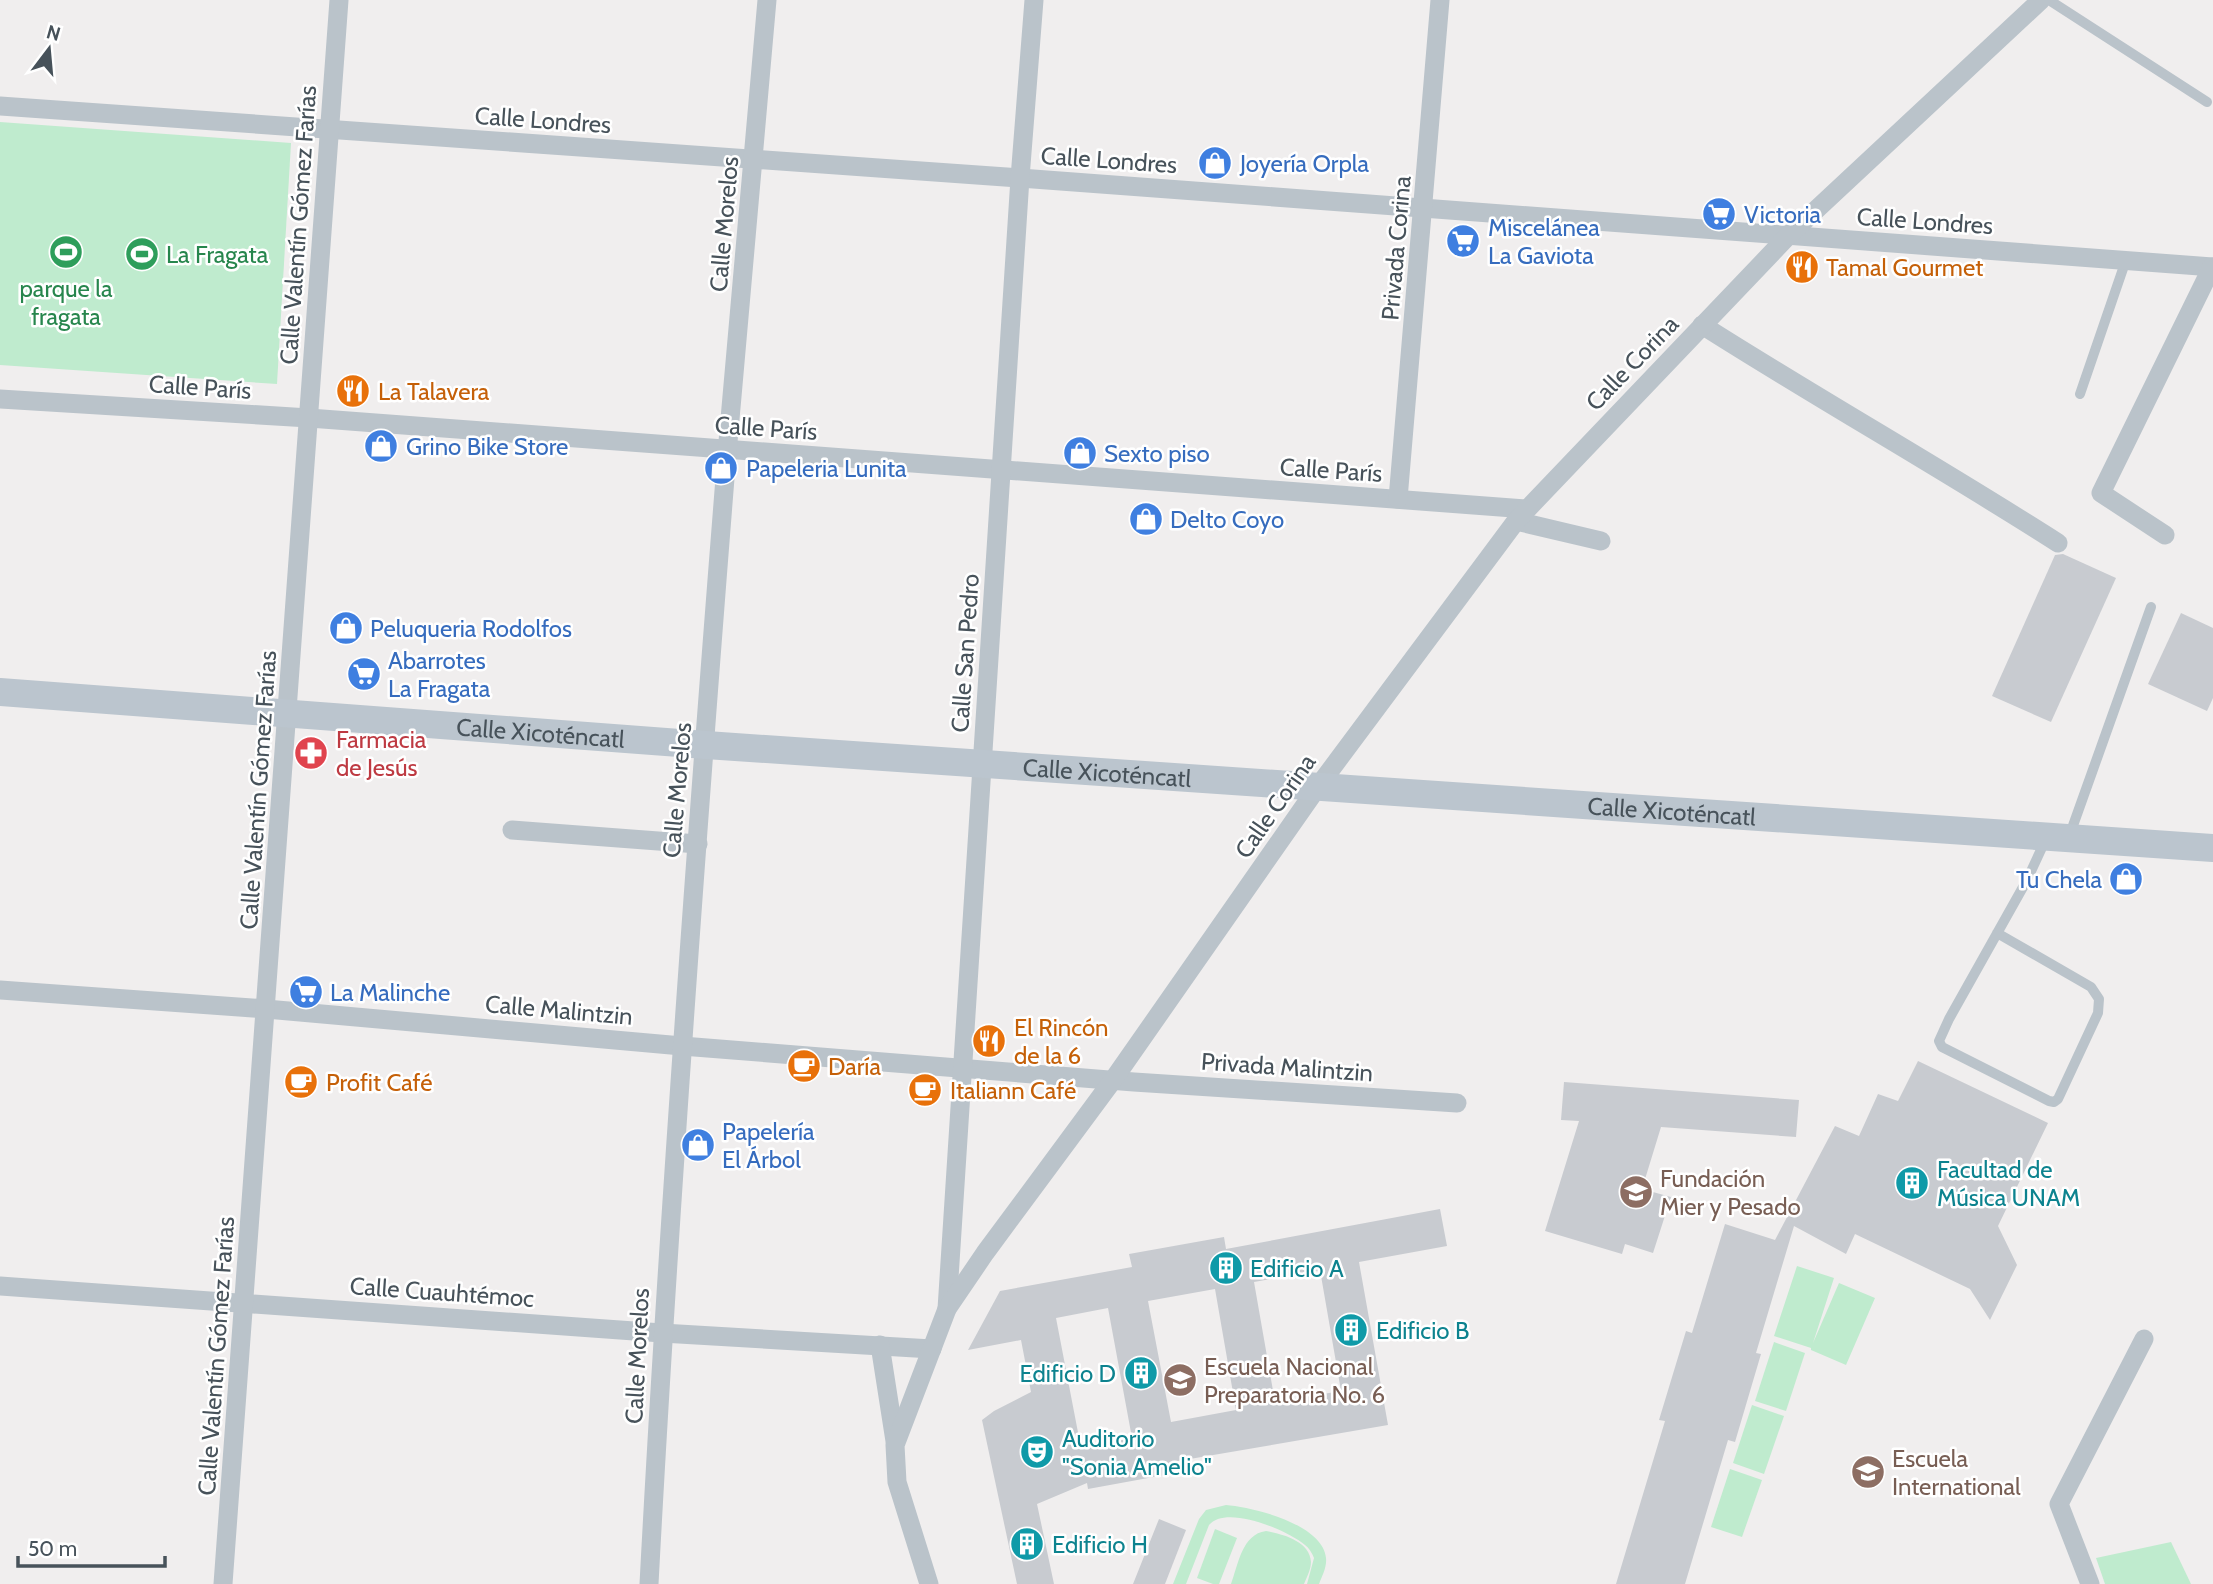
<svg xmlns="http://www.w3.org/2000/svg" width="2213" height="1584" font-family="Cabin,sans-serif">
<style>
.green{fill:#bfebce}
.building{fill:#c8cbd0;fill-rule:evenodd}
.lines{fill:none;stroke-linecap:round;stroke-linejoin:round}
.lane{stroke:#bac3ca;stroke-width:10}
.street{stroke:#bac3ca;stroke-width:19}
.secondary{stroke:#bbc5ce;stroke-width:28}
.labels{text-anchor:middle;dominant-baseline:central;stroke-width:5;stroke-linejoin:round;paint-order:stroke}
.street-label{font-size:24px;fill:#47525a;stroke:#fff}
.shop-label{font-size:24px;fill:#366cbe;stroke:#fff;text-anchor:start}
.leisure-label{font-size:24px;fill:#27864d;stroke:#fff;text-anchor:start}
.food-label{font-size:24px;fill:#c56008;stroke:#fff;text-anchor:start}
.health-label{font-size:24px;fill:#be3a42;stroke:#fff;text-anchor:start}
.culture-label{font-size:24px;fill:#0d838f;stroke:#fff;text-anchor:start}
.education-label{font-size:24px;fill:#785e54;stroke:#fff;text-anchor:start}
</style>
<rect width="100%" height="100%" fill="#f0eeee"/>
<g class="green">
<polygon points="0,122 291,143 277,384 0,365"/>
<polygon points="1797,1266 1834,1278 1813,1343 1839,1283 1875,1298 1846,1365 1811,1350 1811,1348 1774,1336"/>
<polygon points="1774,1342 1805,1353 1786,1411 1755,1401"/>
<polygon points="1752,1405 1784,1416 1764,1474 1733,1463"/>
<polygon points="1730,1469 1762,1480 1742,1537 1711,1527"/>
<path d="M1226,1505C1252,1507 1323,1524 1326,1558C1327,1567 1322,1576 1319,1584H1307L1314,1558C1312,1553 1309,1548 1305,1545C1287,1530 1226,1504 1209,1525L1186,1584H1173L1199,1519L1206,1510Z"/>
<polygon points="1215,1529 1237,1538 1219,1584 1213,1584 1197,1578"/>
<path d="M1266,1531C1282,1534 1310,1541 1311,1562C1311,1569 1307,1577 1304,1584H1231C1238,1565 1242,1534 1266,1531Z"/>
<polygon points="2171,1542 2191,1584 2105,1584 2096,1558"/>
</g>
<g class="building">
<polygon points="2063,554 2116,578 2051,722 1992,696 2055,555"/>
<polygon points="2181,613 2213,628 2213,698 2207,711 2148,684"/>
<polygon points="1918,1061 2048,1123 1998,1226 2017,1265 1990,1320 1970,1289 1855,1234 1846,1254 1794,1226 1756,1353 1761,1354 1735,1442 1728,1440 1685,1584 1616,1584 1665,1421 1659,1420 1686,1331 1692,1333 1725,1224 1775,1240 1835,1126 1859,1136 1878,1094 1898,1101"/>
<polygon points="1564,1082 1799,1100 1796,1137 1661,1127 1642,1189 1671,1197 1653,1253 1625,1244 1622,1254 1545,1231 1579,1121 1561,1120"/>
<path d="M1440,1209L1447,1246L1359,1262L1388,1425L1178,1461L1181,1472L1088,1489L1087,1483L1037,1504L1054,1584H1017L982,1420L994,1411L1031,1392L1021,1340L968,1350L1000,1291L1132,1267L1129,1254L1224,1237L1226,1249ZM1320,1270L1341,1391L1275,1402L1254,1282ZM1215,1289L1236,1410L1171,1422L1148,1301ZM1108,1308L1132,1438L1081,1448L1056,1318Z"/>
<polygon points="1159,1519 1186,1530 1165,1584 1133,1584"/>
</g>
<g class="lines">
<g class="lane">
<polyline points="2049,0 2207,102"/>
<polyline points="2080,394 2126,260"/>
<polyline points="2070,834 2151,607"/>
<polyline points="1997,933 2091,987 2099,999 2098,1013 2058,1099 2054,1102 2049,1101 1942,1047 1939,1041 1949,1019 2027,880 2045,841"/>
</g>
<g class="street">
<polyline points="0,106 1020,178 2213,267"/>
<path d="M1702,325C1820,400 1941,468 2058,543"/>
<polyline points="0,399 309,418 1527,509"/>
<polyline points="1398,499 1440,0"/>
<polyline points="1516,521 1601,541"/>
<polyline points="2165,535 2101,493 2212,267"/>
<polyline points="512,830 698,844"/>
<polyline points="0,990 266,1009 682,1046 1134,1082 1457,1103"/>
<polyline points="0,1286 662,1333 932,1349"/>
<polyline points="947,1309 1020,178 1034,0"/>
<polyline points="880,1345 895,1441"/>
<polyline points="223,1584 339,0"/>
<path d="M649,1584C669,1207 697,830 727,453C739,302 755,151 767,0"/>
<polyline points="929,1584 897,1482 895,1445 947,1309 985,1253 1113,1080 1317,788 1516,521 1788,236 2041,0"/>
<polyline points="2090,1584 2059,1504 2144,1339"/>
</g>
<path class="secondary" id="s1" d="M0,692L706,745L2213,848"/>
</g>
<defs>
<g id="shop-disc" transform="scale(1.75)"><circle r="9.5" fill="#3f7fe0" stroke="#fff"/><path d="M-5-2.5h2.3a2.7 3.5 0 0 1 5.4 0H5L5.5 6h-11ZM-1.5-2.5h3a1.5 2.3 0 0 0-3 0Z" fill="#fff"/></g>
<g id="supermarket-disc" transform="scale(1.75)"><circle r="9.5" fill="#3f7fe0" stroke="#fff"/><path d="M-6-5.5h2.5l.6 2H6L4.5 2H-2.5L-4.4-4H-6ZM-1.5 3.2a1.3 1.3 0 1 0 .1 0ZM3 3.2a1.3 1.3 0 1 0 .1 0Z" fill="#fff"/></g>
<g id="stadium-disc" transform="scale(1.75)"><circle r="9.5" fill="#2e9e5b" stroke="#fff"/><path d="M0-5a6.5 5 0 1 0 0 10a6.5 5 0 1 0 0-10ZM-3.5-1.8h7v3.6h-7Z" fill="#fff"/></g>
<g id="restaurant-disc" transform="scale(1.75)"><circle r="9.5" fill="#e8710a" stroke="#fff"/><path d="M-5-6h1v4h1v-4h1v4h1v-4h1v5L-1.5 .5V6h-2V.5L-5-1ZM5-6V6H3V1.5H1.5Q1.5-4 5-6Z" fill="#fff"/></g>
<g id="pharmacy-disc" transform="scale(1.75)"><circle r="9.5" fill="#e0444e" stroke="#fff"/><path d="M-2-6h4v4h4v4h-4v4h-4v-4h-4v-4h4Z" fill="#fff"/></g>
<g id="cafe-disc" transform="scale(1.75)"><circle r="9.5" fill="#e8710a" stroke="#fff"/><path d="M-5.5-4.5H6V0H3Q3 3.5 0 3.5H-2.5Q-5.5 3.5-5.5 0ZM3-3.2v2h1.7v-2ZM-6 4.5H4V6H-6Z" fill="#fff"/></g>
<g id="building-disc" transform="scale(1.75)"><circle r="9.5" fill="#0f9aa8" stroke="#fff"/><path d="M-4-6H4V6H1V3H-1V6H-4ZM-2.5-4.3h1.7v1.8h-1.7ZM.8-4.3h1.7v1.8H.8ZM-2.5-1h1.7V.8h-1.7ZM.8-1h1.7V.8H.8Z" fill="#fff"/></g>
<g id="school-disc" transform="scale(1.75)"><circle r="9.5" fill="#8d6e63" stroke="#fff"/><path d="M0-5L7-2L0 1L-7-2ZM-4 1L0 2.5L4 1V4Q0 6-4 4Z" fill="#fff"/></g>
<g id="theatre-disc" transform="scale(1.75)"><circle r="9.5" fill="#0f9aa8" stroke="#fff"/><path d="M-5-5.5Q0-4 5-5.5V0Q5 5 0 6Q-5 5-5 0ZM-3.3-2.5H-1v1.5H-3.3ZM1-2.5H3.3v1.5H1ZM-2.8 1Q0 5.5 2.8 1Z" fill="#fff"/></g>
</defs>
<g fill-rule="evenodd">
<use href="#shop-disc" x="1215" y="163"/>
<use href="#supermarket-disc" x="1719" y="214"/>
<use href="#supermarket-disc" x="1463" y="241"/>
<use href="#stadium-disc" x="66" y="252"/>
<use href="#stadium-disc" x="142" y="254"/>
<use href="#restaurant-disc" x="1802" y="267"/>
<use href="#restaurant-disc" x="353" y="391"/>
<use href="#shop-disc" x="381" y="446"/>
<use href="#shop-disc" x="1080" y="453"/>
<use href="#shop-disc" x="721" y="468"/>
<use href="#shop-disc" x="1146" y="519"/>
<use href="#shop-disc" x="346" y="628"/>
<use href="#supermarket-disc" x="364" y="674"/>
<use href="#pharmacy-disc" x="311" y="753"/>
<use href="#shop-disc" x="2126" y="879"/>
<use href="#supermarket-disc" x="306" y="992"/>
<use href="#restaurant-disc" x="989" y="1041"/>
<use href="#cafe-disc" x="804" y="1066"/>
<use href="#cafe-disc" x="301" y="1082"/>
<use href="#cafe-disc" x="925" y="1090"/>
<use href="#shop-disc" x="698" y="1145"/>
<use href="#building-disc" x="1912" y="1183"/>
<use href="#school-disc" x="1636" y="1192"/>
<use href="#building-disc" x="1226" y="1268"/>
<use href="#building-disc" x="1351" y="1330"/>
<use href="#building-disc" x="1141" y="1373"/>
<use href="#school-disc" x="1180" y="1380"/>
<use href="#theatre-disc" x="1037" y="1452"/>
<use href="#school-disc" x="1868" y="1472"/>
<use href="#building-disc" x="1027" y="1544"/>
</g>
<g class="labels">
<g class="street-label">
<text transform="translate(543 120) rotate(4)">Calle Londres</text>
<text transform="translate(1109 160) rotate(4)">Calle Londres</text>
<text transform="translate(1925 221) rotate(4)">Calle Londres</text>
<text transform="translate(724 224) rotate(-85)">Calle Morelos</text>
<text transform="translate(298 225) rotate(-86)">Calle Valentín Gómez Farías</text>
<text transform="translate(1396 248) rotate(-85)">Privada Corina</text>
<text transform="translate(1632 363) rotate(-46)">Calle Corina</text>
<text transform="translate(200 387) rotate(4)">Calle París</text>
<text transform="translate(766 428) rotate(4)">Calle París</text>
<text transform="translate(1331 470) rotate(4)">Calle París</text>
<text transform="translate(965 653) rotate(-86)">Calle San Pedro</text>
<text stroke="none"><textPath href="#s1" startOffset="542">Calle Xicoténcatl</textPath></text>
<text stroke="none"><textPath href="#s1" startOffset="1110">Calle Xicoténcatl</textPath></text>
<text transform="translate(258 790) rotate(-86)">Calle Valentín Gómez Farías</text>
<text transform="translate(677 790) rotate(-85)">Calle Morelos</text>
<text transform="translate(1275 806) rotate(-55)">Calle Corina</text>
<text stroke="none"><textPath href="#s1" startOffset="1676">Calle Xicoténcatl</textPath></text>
<text transform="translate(559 1010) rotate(5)">Calle Malintzin</text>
<text transform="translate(1287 1067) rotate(4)">Privada Malintzin</text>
<text transform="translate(442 1292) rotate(4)">Calle Cuauhtémoc</text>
<text transform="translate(216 1356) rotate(-86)">Calle Valentín Gómez Farías</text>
<text transform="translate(637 1356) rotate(-87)">Calle Morelos</text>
</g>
<g class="shop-label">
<text x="1240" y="163">Joyería Orpla</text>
<text x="1744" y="214">Victoria</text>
<text x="1488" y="227">Miscelánea<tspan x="1488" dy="28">La Gaviota</tspan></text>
<text x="406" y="446">Grino Bike Store</text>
<text x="1104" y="453">Sexto piso</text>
<text x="746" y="468">Papeleria Lunita</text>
<text x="1170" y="519">Delto Coyo</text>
<text x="370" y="628">Peluqueria Rodolfos</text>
<text x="388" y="660">Abarrotes<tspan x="388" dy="28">La Fragata</tspan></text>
<text x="2102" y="879" text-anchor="end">Tu Chela</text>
<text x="330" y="992">La Malinche</text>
<text x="722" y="1131">Papelería<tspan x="722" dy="28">El Árbol</tspan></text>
</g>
<g class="leisure-label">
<text x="166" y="254">La Fragata</text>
<text x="66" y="288" text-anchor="middle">parque la<tspan x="66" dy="28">fragata</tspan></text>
</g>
<g class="food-label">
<text x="1826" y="267">Tamal Gourmet</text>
<text x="378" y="391">La Talavera</text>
<text x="1014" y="1027">El Rincón<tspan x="1014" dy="28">de la 6</tspan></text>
<text x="828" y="1066">Daría</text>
<text x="326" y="1082">Profit Café</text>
<text x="950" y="1090">Italiann Café</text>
</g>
<g class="health-label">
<text x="336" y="739">Farmacia<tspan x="336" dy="28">de Jesús</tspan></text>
</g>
<g class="culture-label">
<text x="1937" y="1169">Facultad de<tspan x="1937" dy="28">Música UNAM</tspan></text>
<text x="1250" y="1268">Edificio A</text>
<text x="1376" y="1330">Edificio B</text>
<text x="1116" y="1373" text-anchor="end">Edificio D</text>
<text x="1062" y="1438">Auditorio<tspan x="1062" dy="28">"Sonia Amelio"</tspan></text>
<text x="1052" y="1544">Edificio H</text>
</g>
<g class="education-label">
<text x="1660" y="1178">Fundación<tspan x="1660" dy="28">Mier y Pesado</tspan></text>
<text x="1204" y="1366">Escuela Nacional<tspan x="1204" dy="28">Preparatoria No. 6</tspan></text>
<text x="1892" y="1458">Escuela<tspan x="1892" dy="28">International</tspan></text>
</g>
</g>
<g transform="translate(49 49) rotate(16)" stroke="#ffffff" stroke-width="5" paint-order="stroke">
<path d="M0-5L12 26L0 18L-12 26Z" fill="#47525a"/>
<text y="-10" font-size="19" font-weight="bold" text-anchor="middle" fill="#47525a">N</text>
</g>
<path d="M18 1556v10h147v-10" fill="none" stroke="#47525a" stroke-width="3.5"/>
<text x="28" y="1556" font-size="21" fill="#47525a" stroke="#ffffff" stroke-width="5" paint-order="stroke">50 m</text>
</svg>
